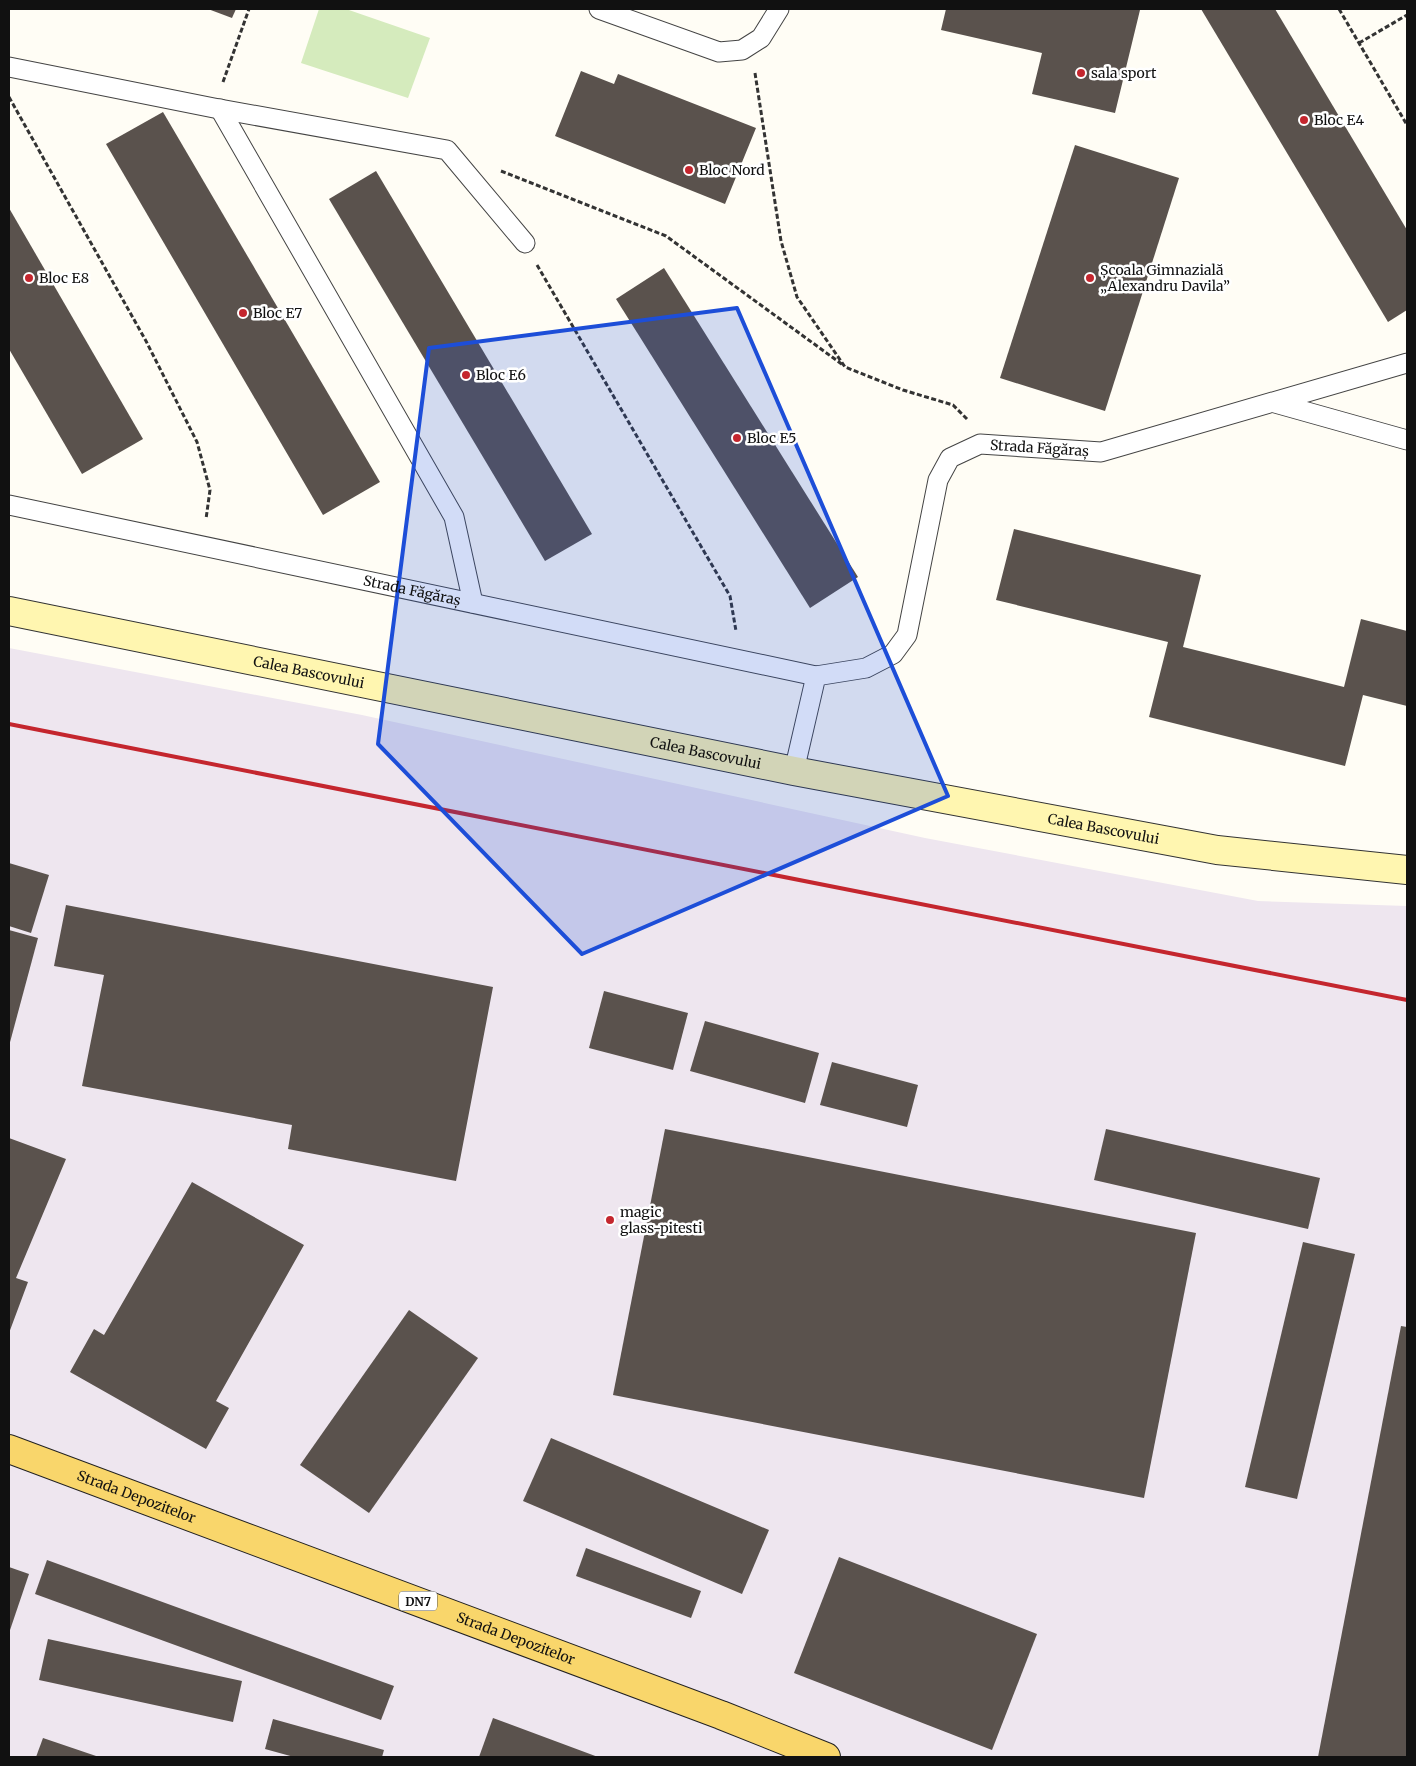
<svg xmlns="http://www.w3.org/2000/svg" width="1416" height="1766" font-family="Merriweather,serif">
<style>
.industrial{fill:#eee6ef}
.green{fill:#d5ebbd}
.building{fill:#5a524d}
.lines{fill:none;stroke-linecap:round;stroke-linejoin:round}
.lane-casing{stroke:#444;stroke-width:21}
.secondary-casing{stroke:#333;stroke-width:30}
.primary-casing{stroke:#222;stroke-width:30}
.path{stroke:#333;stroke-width:3;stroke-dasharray:5 2.5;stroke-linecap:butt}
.lane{stroke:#fff;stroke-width:19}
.secondary{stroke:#fff6b0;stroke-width:28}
.primary{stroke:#f9d66b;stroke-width:28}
.rail{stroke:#c4262e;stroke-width:4}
.marked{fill:#1d4ed8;fill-opacity:0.2;stroke:#1d4ed8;stroke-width:4;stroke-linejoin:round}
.poi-dot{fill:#c4262e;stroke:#fff;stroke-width:2}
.labels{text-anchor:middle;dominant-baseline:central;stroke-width:5;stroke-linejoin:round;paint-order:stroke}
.shield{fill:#fff;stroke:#585858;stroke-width:1}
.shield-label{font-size:12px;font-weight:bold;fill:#111}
.poi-label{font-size:14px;fill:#111;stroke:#fff;text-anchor:start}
.street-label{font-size:14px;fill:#111;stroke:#fff}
</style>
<rect width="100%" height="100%" fill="#fffdf5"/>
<polygon class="industrial" points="9,648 362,715 925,838 1258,901 1407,906 1407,1757 9,1757"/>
<polygon class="green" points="319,9 346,9 430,38 408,98 301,63"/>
<g class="building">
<polygon points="208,9 236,9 232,18"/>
<polygon points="946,9 1140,10 1115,113 1032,94 1042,53 941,30"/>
<polygon points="1201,9 1275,9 1407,230 1407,310 1388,322"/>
<polygon points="581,71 614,84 618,74 756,128 725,204 555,136"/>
<polygon points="163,112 380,482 323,515 106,144"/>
<polygon points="1075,145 1179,178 1105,411 1000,378"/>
<polygon points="376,171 592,534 545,561 329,199"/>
<polygon points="9,208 143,439 82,474 9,349"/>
<polygon points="664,268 858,577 810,608 616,299"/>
<polygon points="1014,529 1201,575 1183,647 1344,687 1361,619 1407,631 1407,706 1363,695 1345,766 1149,717 1168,642 996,600"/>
<polygon points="9,863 49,875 31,933 9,926"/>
<polygon points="66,905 493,987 456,1181 288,1149 292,1125 82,1086 104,975 54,966"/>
<polygon points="9,930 38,938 9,1046"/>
<polygon points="604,991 688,1013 673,1070 589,1048"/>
<polygon points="705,1021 819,1053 805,1103 690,1071"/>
<polygon points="832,1062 918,1085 907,1127 820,1105"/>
<polygon points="665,1129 1196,1233 1144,1498 613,1395"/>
<polygon points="1106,1129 1320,1178 1308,1229 1094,1180"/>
<polygon points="9,1138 66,1159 16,1278 28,1282 9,1333"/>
<polygon points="192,1182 304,1245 216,1401 229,1408 206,1449 70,1372 94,1329 104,1335"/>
<polygon points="1303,1242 1355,1254 1297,1499 1245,1487"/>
<polygon points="409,1310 478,1358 369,1513 300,1465"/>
<polygon points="1401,1326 1407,1327 1407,1757 1318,1757"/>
<polygon points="551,1438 769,1530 742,1594 523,1501"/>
<polygon points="586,1548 701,1591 691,1618 576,1576"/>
<polygon points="839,1557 1037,1634 992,1750 794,1673"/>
<polygon points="47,1560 394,1686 381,1720 35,1594"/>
<polygon points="9,1567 29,1574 9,1633"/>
<polygon points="48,1639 242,1681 233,1722 39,1680"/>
<polygon points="493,1718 598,1757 479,1757"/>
<polygon points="273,1719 384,1750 382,1757 294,1757 265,1749"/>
<polygon points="43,1738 99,1757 36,1757"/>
</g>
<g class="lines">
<g class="lane-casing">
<g id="lane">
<polyline points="599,9 719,52 742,50 761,38 779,9"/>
<polyline points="9,67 214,108 447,150 525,243"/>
<polyline points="220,109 454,517 473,603"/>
<polyline points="1275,403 1407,440"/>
<path id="s1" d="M9,505L816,676"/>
<path id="s2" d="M794,771L816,676L866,668L893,654L907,635L938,480L950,458L980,444L1101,452L1407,363"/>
</g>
</g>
<g class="secondary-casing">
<g id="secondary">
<path id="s3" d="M9,611L794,771L1217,850L1407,870"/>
</g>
</g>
<g class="primary-casing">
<g id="primary">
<path id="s4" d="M9,1449L721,1715L826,1757"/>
</g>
</g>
<g class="path">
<polyline points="1339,9 1407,125"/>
<polyline points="1359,43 1407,15"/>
<polyline points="755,73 781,241 797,297 845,367 903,390 953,405 968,420"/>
<polyline points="223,82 249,9"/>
<polyline points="9,97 146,341 197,442 210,490 206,519"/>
<polyline points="501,171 666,236 843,365"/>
<polyline points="537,265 730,596 736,631"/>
</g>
<use href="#lane" class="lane"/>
<use href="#secondary" class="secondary"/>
<use href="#primary" class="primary"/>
<polyline class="rail" points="9,724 1407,1000"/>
</g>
<path class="marked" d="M737,308L948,796L582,954L378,744L429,348Z"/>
<g class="poi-dot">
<circle cx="1081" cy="73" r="5"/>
<circle cx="1304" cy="120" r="5"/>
<circle cx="689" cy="170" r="5"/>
<circle cx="29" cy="278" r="5"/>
<circle cx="1090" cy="278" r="5"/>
<circle cx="243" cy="313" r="5"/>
<circle cx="466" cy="375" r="5"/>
<circle cx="737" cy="438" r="5"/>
<circle cx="610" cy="1220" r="5"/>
</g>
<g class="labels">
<rect class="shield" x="399" y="1591.5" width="38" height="19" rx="4"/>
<g class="shield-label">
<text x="418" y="1601">DN7</text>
</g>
<g class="poi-label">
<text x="1091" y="73">sala sport</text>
<text x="1314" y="120">Bloc E4</text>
<text x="699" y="170">Bloc Nord</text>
<text x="1100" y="270">Școala Gimnazială<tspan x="1100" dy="16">„Alexandru Davila”</tspan></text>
<text x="39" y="278">Bloc E8</text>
<text x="253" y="313">Bloc E7</text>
<text x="476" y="375">Bloc E6</text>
<text x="747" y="438">Bloc E5</text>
<text x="620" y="1212">magic<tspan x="620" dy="16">glass-pitesti</tspan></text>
</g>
<g class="street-label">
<text stroke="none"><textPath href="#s2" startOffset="478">Strada Făgăraș</textPath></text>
<text stroke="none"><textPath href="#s1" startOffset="412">Strada Făgăraș</textPath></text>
<text stroke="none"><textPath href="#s3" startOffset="306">Calea Bascovului</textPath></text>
<text stroke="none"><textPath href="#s3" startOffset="711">Calea Bascovului</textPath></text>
<text stroke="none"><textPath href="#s3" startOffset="1116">Calea Bascovului</textPath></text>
<text stroke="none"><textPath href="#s4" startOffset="136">Strada Depozitelor</textPath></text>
<text stroke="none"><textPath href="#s4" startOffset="541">Strada Depozitelor</textPath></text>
</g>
</g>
<rect width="1416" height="1766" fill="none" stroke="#111111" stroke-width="20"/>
</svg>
